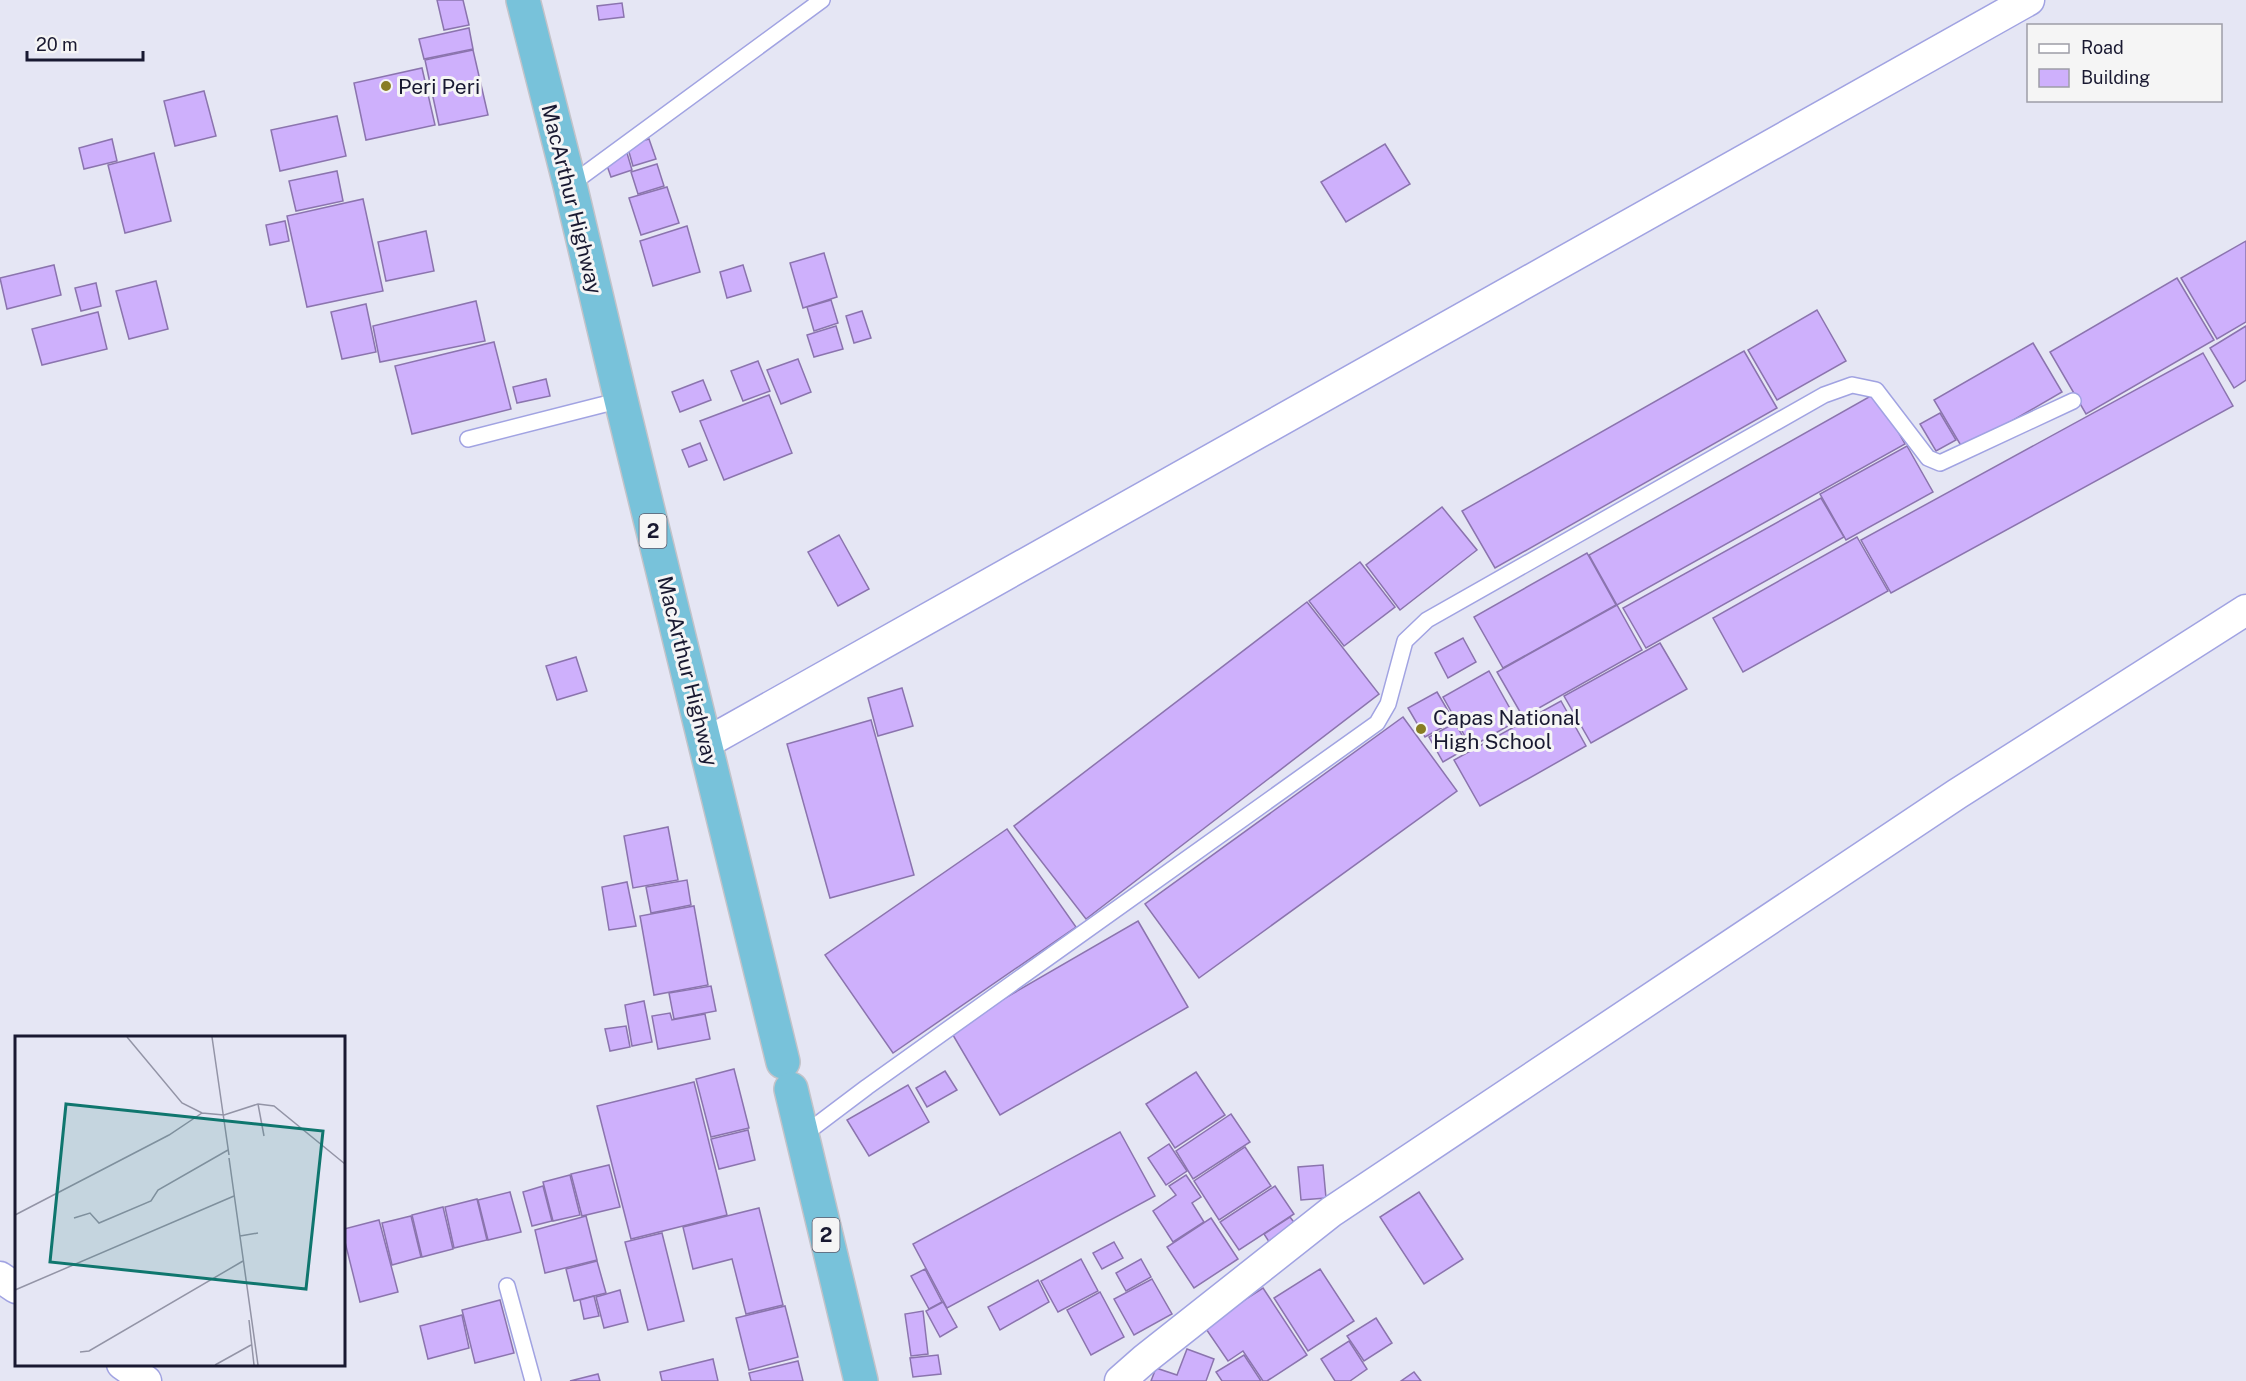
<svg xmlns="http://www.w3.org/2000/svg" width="2246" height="1381" font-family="'Public Sans',sans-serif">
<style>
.building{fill:#ceb0fc;stroke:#8b74ae;stroke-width:1.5}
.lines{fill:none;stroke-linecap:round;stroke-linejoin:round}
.service-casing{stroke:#a1a3e2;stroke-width:18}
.minor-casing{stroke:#a1a3e2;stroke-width:33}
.trunk-casing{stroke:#c3c3c9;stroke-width:36}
.service{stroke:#fff;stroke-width:15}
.minor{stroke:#fff;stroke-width:30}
.trunk{stroke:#78c2da;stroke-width:33}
.poi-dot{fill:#887d23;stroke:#f5f5f5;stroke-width:2}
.labels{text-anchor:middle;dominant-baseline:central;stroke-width:6;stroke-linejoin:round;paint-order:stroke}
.shield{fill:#f5f5f5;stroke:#5b5b6c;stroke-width:1.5}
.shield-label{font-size:20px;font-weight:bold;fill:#191931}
.poi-label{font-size:21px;fill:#191931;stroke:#f5f5f5;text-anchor:start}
.street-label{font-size:21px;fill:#191931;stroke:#f5f5f5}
.inset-road{fill:none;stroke:#9394a6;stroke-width:1.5}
.view{fill:#0f766e;fill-opacity:0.15;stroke:#0f766e;stroke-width:3}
.inset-edge{fill:none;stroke:#191931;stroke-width:3}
</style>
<rect width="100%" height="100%" fill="#e5e6f4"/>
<g class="building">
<polygon points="437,0 463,0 469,25 444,30"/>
<polygon points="622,3 624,17 599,20 597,6"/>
<polygon points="469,28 473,49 424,59 419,39"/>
<polygon points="473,50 488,115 439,125 425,60"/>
<polygon points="422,68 435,125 366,140 354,83"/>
<polygon points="204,91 216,136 175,146 164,101"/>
<polygon points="337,116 346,156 280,171 271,130"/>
<polygon points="112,139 117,161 84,169 79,148"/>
<polygon points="649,139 656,159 633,166 627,145"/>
<polygon points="1385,144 1410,184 1346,222 1321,182"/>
<polygon points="154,153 171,221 125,233 108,165"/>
<polygon points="627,153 632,170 611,177 605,160"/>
<polygon points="657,164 664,186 638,194 631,172"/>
<polygon points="337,171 343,201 296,211 289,181"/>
<polygon points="667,187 679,223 641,235 629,198"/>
<polygon points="363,199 383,291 307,307 287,216"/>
<polygon points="285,221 289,241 270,245 266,225"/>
<polygon points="687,226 700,272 653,286 640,241"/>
<polygon points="426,231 434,271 386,281 378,242"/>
<polygon points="2246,241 2246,322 2217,339 2181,278"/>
<polygon points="824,253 837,297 803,308 790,263"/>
<polygon points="54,265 61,295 7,309 0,278"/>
<polygon points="743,265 751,291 727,298 720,272"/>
<polygon points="2177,278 2214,340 2086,414 2050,352"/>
<polygon points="156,281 168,329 129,339 116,291"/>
<polygon points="96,283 101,306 81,311 75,288"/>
<polygon points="831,300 838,323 814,331 807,307"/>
<polygon points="476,301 485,341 380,362 373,326"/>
<polygon points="366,304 376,352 342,359 331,312"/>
<polygon points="1817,310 1846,361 1777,400 1748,350"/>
<polygon points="862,311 871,338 854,343 846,316"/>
<polygon points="98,312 107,349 42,365 32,329"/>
<polygon points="836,326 843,349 814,357 807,335"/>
<polygon points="2246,326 2246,380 2234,388 2210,348"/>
<polygon points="494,342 511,409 412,434 395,366"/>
<polygon points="2033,343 2062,392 1963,449 1934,400"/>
<polygon points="1744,351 1777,408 1495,568 1462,511"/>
<polygon points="2203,353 2233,406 1891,593 1861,540"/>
<polygon points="798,359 811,392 781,404 767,370"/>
<polygon points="758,361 770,391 743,401 731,371"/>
<polygon points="546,379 550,396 517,403 513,387"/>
<polygon points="703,380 711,400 680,412 672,392"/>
<polygon points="1876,393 1905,444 1617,605 1589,555"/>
<polygon points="769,395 792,453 724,480 700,421"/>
<polygon points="1940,413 1956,440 1936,451 1920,424"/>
<polygon points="700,443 707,460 689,467 682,450"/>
<polygon points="1907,446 1933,492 1846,540 1820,494"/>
<polygon points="1821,498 1844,537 1646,648 1623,608"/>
<polygon points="1442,507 1477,550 1400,610 1366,565"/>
<polygon points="839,535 869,589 838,606 808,552"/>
<polygon points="1857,537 1888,591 1743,672 1713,618"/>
<polygon points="1587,553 1616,605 1503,668 1474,617"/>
<polygon points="1360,562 1395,607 1344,646 1309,601"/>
<polygon points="1307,602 1379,694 1086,919 1014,826"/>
<polygon points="1617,605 1642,650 1523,717 1497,672"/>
<polygon points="1463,638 1476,662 1448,678 1435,653"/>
<polygon points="1660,643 1687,689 1591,743 1564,696"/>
<polygon points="576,657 587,691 557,700 546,666"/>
<polygon points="1489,671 1517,721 1471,747 1443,697"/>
<polygon points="902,688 913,726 878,736 868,698"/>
<polygon points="1437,692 1454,721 1425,737 1408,708"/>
<polygon points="1561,701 1586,746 1480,806 1454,760"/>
<polygon points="1403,717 1457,791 1199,978 1145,904"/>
<polygon points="871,720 914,875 830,898 787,744"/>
<polygon points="1455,723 1469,747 1443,762 1429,737"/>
<polygon points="668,827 678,880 633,888 624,836"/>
<polygon points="1007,829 1076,927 893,1053 825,955"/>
<polygon points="687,880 691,905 651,913 646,887"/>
<polygon points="627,882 636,926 609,930 602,887"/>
<polygon points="694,906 708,985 654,995 640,916"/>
<polygon points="1138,921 1188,1007 1000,1115 950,1030"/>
<polygon points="711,986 716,1011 674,1019 669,993"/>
<polygon points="644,1001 652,1042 632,1046 625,1005"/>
<polygon points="670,1013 672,1020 705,1014 710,1039 658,1049 652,1016"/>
<polygon points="626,1026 630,1047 610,1051 605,1029"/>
<polygon points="734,1069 749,1128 711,1137 696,1079"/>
<polygon points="945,1071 957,1090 927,1107 916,1088"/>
<polygon points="1196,1072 1225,1115 1175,1148 1146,1104"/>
<polygon points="694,1082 727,1215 631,1239 597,1106"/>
<polygon points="908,1085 929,1122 869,1156 847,1120"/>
<polygon points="1231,1114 1250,1142 1193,1179 1176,1151"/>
<polygon points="748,1130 755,1160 719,1169 711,1139"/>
<polygon points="1120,1132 1155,1196 947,1308 913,1244"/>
<polygon points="1169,1144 1187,1171 1166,1185 1148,1158"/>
<polygon points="1245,1147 1271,1186 1219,1220 1194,1181"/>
<polygon points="609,1165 620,1207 582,1216 571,1174"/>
<polygon points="1323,1165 1326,1198 1301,1200 1298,1167"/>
<polygon points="570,1175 580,1215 553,1221 543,1182"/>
<polygon points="1186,1175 1201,1197 1192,1203 1204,1222 1173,1242 1153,1211 1176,1195 1169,1186"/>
<polygon points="543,1186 552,1221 532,1226 523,1192"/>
<polygon points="1275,1186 1294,1214 1239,1250 1220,1222"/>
<polygon points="510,1192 521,1232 488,1240 478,1200"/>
<polygon points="1419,1192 1463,1259 1424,1284 1380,1217"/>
<polygon points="477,1199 487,1240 454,1248 445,1207"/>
<polygon points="443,1207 453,1249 422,1257 412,1215"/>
<polygon points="759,1208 783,1305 746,1314 732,1259 693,1269 683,1227"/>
<polygon points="411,1216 421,1257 392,1265 382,1223"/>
<polygon points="586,1216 597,1260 545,1273 535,1230"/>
<polygon points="1290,1217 1302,1233 1275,1251 1264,1234"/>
<polygon points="1211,1218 1238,1259 1194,1288 1167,1247"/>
<polygon points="379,1220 398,1292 360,1302 344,1238 344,1229"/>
<polygon points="662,1233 684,1321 648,1330 625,1242"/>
<polygon points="1114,1242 1123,1258 1102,1269 1093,1253"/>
<polygon points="1081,1259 1098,1291 1058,1312 1041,1281"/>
<polygon points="1141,1259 1151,1277 1126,1291 1116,1273"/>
<polygon points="597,1261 606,1293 574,1301 566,1269"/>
<polygon points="925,1269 942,1302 929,1309 911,1276"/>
<polygon points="1320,1269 1354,1321 1308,1351 1274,1298"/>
<polygon points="1152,1279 1172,1314 1134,1335 1114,1299"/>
<polygon points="1038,1280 1049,1302 1000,1330 988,1307"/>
<polygon points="1263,1288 1307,1355 1267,1381 1263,1381 1243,1351 1228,1361 1204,1326"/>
<polygon points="620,1290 628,1322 604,1328 596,1297"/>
<polygon points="1100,1292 1124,1337 1091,1355 1067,1310"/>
<polygon points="594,1296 599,1316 584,1319 580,1300"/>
<polygon points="500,1300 514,1353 475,1363 462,1310"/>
<polygon points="943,1302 957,1327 940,1337 926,1311"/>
<polygon points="785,1306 798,1357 749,1370 736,1318"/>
<polygon points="923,1311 928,1354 911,1356 905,1314"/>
<polygon points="462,1315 469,1348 428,1359 420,1326"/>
<polygon points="1376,1318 1392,1343 1364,1361 1347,1336"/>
<polygon points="1349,1341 1367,1369 1350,1381 1335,1381 1321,1359"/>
<polygon points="1187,1349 1214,1359 1206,1381 1151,1381 1156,1368 1177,1375"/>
<polygon points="938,1355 941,1374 913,1377 910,1358"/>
<polygon points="1244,1355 1261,1381 1222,1381 1216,1372"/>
<polygon points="713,1359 718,1381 662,1381 660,1372"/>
<polygon points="798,1361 803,1381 751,1381 749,1373"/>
<polygon points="1414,1372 1421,1381 1401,1381"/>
<polygon points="598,1374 600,1381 570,1381"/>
</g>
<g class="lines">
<g class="service-casing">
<g id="service">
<polyline points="570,185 822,0"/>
<polyline points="468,439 621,400"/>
<polyline points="802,1136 867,1087 1377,723 1388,704 1405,641 1427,620 1824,395 1852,385 1876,390 1928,458 1940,463 2073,401"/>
<polyline points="507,1286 533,1381"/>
</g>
</g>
<g class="minor-casing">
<g id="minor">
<polyline points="706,743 2029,0"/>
<polyline points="0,1277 16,1288"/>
<polyline points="122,1364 146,1381"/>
<polyline points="1120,1381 1145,1359 1331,1212 1957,794 2246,610"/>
</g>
</g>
<g class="trunk-casing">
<g id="trunk">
<polyline points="523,0 570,185 621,400 783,1062"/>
<polyline points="791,1089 861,1381"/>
</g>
</g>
<use href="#service" class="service"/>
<use href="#minor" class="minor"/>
<use href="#trunk" class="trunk"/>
</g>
<g class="poi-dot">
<circle cx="386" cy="86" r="6"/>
<circle cx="1421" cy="729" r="6"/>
</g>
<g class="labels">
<g class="shield">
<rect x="639.5" y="514" width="27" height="34" rx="4.5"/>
<rect x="812.5" y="1218" width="27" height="34" rx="4.5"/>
</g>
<g class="shield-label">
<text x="653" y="531">2</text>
<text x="826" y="1235">2</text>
</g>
<g class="poi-label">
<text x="398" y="86">Peri Peri</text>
<text x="1433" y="717">Capas National<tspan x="1433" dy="24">High School</tspan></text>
</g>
<g class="street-label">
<text transform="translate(572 199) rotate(76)">MacArthur Highway</text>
<text transform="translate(688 671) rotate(76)">MacArthur Highway</text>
</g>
</g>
<g transform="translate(15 1036)">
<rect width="330" height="330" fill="#e5e6f4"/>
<path class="inset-road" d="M112,1L167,67L187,77L209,79L243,68L259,70L330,128M197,1L214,119M243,68L249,100M214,122L243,329M0,179L154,99L187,77M59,182L75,177L84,187L136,165L143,154L213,114M225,200L243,197M0,254L219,160M234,284L239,329M65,316L74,315L228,225M200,329L236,309"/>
<path class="view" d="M51,68L308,95L291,253L35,226Z"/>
<rect width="330" height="330" class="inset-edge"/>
</g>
<rect x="2027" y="24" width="195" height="78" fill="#f5f5f5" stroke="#9d9da7" stroke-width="1.5"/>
<rect x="2039" y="44" width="30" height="9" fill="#ffffff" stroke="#9d9da7" stroke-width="1.5"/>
<text x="2081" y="54" font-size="18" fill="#191931">Road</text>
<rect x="2039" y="69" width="30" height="18" fill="#ceb0fc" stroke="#9d9da7" stroke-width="1.5"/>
<text x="2081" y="84" font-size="18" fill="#191931">Building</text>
<path d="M27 51v9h116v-9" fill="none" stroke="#191931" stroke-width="3"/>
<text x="36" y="51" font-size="18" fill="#191931" stroke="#f5f5f5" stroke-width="4.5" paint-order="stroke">20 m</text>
</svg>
